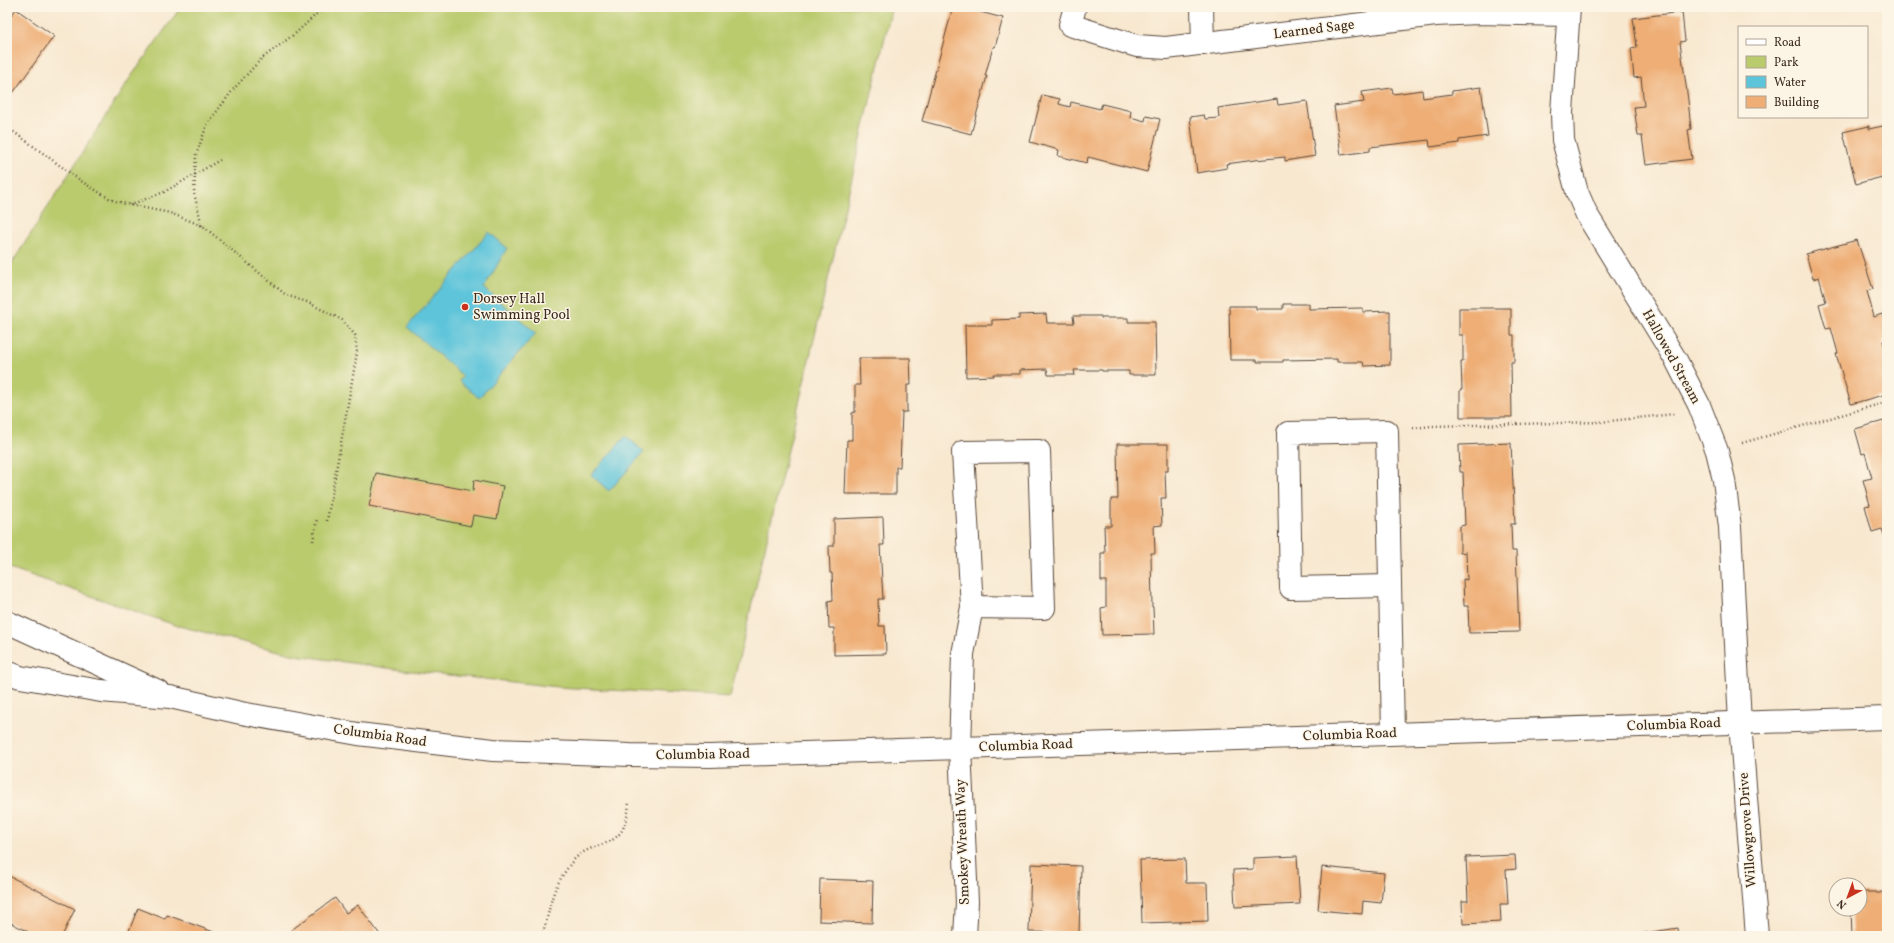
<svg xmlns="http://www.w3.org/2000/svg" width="1894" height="943" font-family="Vollkorn,serif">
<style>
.green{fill:#bacb6e;stroke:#7a7a46}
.water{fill:#5dc4da;stroke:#4c777c}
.building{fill:#eeae76}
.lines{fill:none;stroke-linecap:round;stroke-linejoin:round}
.minor-casing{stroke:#574639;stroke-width:24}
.path{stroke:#574639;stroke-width:2.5;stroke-dasharray:1 3;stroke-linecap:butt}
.minor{stroke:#fff;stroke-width:22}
.poi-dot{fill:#c8321e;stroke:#fcf5e5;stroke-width:1.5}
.labels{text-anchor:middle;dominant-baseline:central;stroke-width:3;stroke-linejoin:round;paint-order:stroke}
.street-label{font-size:14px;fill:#3b2a1e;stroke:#fcf5e5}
.poi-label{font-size:14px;fill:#3b2a1e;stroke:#fcf5e5;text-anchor:start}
</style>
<rect width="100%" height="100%" fill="#fcf5e5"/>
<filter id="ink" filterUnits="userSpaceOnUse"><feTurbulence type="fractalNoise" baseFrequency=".025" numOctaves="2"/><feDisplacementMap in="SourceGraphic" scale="8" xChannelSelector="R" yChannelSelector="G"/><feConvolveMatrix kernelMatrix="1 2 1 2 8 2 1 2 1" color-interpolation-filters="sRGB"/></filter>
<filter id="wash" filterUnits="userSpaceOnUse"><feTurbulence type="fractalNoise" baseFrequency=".012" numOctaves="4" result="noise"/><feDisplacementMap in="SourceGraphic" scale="16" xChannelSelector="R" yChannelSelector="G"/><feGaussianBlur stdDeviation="0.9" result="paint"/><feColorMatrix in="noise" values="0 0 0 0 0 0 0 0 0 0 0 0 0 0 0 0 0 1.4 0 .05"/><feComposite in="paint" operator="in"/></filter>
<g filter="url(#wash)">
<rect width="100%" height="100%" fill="#f8e8d0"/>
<polygon class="green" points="181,7 892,7 730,697 558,687 402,670 295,655 175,625 7,567 7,271 130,78"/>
<g class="water">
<polygon points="489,232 507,248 484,288 536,333 479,398 459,381 463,376 407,327"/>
<polygon points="626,436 644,452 609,491 591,475"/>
</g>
<g id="blocks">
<g class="building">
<polygon points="953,7 961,7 1003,18 995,47 993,47 985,76 987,76 971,134 922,121"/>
<polygon points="16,9 54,36 13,93 7,88 7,21"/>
<polygon points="1682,12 1685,41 1680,42 1688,100 1691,129 1688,130 1692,159 1646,165 1642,136 1638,136 1634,107 1644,106 1641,77 1634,78 1631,48 1637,47 1633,18"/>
<polygon points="1481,87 1488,136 1459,140 1459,143 1430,147 1429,140 1370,147 1370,151 1341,155 1334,106 1364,102 1362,92 1392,88 1393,94 1422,90 1423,98 1452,94 1452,91"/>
<polygon points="1042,95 1060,99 1059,104 1070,107 1071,102 1100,109 1102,104 1131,111 1130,117 1145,121 1146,116 1160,119 1147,172 1088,157 1087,163 1058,156 1059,150 1030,142"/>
<polygon points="1277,99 1278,105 1307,101 1315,156 1285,161 1285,157 1255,160 1226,164 1227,168 1197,173 1190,117 1204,115 1205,119 1219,118 1218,108"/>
<polygon points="1887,125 1887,179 1882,180 1882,177 1856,184 1843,132 1869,126 1869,129"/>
<polygon points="1857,240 1873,289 1867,291 1874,317 1882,314 1887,331 1887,340 1883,341 1887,357 1887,394 1851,404 1836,354 1838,353 1831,328 1826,329 1819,304 1826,302 1819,277 1813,279 1806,254"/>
<polygon points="1283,304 1309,304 1309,309 1363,308 1363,312 1390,311 1390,365 1364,366 1363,362 1337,362 1337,359 1283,360 1283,362 1257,362 1257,360 1230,360 1229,306 1256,306 1256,309 1283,309"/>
<polygon points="1459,308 1511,308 1511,335 1514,335 1514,362 1511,362 1512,417 1460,417 1460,390 1462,390 1461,362 1463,362 1463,335 1459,335"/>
<polygon points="1046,314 1047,323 1074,323 1073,316 1101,316 1101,318 1128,318 1128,322 1155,322 1156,375 1129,375 1129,371 1102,371 1102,370 1074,370 1075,375 1048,375 1047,369 1020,370 1020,374 993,374 994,376 966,377 965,325 992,325 992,320 1019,319 1019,315"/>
<polygon points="859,358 910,358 911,385 907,385 907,412 902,412 900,467 896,467 896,494 845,494 847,440 852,440 852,413 855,412 855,385 860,385"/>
<polygon points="1887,420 1887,544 1882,529 1872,532 1865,506 1870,505 1863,480 1872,478 1865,453 1862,454 1855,429"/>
<polygon points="1511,443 1515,524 1511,524 1512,551 1516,551 1519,632 1469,633 1468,606 1464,606 1463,579 1467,580 1466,552 1460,553 1460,526 1465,525 1463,472 1460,472 1459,445"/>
<polygon points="1117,444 1168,444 1168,471 1165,471 1166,498 1161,498 1162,525 1154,526 1155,553 1151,553 1152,607 1153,607 1154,634 1102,635 1101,608 1106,607 1106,581 1101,581 1101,553 1105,553 1104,526 1111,526 1111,499 1118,499"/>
<polygon points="376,473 473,491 474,480 503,486 497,519 473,515 471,526 369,506"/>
<polygon points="883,517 884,545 880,545 883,599 878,599 879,626 885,626 886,654 834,655 834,628 829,628 828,601 833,600 832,573 830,573 829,546 834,546 834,519"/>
<polygon points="1515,855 1516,869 1506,870 1508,904 1500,904 1501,922 1463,924 1462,901 1468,901 1466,857"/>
<polygon points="1297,856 1300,904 1235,907 1233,870 1253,869 1253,858"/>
<polygon points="1185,859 1186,883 1207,883 1208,921 1142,923 1140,860"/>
<polygon points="1031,864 1081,866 1079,933 1029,932"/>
<polygon points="1322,867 1384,873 1381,903 1363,901 1362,914 1318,910"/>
<polygon points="7,875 75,909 62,936 25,936 27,931 7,921"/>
<polygon points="820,879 873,881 872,923 819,921"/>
<polygon points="1860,892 1887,892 1887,936 1852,936 1851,909 1860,909"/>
<polygon points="335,898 346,913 358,905 381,936 294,936 290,931"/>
<polygon points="138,908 165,919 167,915 219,934 218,936 127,936"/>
<polygon points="1678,928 1679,936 1632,936 1632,935"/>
</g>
</g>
</g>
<g filter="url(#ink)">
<use href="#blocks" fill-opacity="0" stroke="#574639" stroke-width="1"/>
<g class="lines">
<g class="minor-casing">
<g id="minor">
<polyline points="1075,7 1070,25 1137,46 1166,48 1436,15 1478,13 1568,15"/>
<polyline points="1202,7 1203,44"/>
<polyline points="1569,7 1562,113 1563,140 1577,192 1587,215 1676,360 1699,405 1717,451 1724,480 1730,527 1740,723 1757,936"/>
<polyline points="1390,586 1291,588 1288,433 1387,431 1393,733"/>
<polyline points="7,622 158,691"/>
<polyline points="7,672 20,677 101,691 170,697 241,713 358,734 493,750 630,755 710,756 1887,718"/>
<polyline points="965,936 967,902 960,748 963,654 972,607 1044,608 1039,451 963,452 972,607"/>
</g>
</g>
<g class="path">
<polyline points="7,127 84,183 112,200 130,205 170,213 203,226 286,295 307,302 342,320 355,335 357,353 327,521"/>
<polyline points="130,205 164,192 220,160"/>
<polyline points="202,226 194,193 196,155 207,125 232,91 261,59 296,33 324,7"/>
<polyline points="1413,428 1432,426 1600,422 1674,414"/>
<polyline points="1742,443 1887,402"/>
<polyline points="313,541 317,519"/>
<path d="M541,936C549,920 549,899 558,884C561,877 567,869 571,863C595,834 626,857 629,801"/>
</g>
<use href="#minor" class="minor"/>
</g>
</g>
<circle class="poi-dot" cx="465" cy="307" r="4"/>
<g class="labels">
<g class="street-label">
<text transform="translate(1314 30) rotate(-7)">Learned Sage</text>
<text transform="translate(1671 357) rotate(61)">Hallowed Stream</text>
<text transform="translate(1674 725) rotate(-2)">Columbia Road</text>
<text transform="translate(1350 735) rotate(-2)">Columbia Road</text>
<text transform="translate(380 736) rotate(8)">Columbia Road</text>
<text transform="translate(1026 746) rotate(-2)">Columbia Road</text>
<text transform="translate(703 755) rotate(-1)">Columbia Road</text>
<text transform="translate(1748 830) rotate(-94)">Willowgrove Drive</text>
<text transform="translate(963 842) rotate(-92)">Smokey Wreath Way</text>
</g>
<g class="poi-label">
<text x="473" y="299">Dorsey Hall<tspan x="473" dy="16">Swimming Pool</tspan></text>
</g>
</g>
<rect width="1894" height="943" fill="none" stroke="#fcf5e5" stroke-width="24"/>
<rect x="1738" y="26" width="130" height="92" fill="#fcf5e5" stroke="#afa495"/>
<rect x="1746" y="39" width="20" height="6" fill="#ffffff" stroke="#afa495"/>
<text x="1774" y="46" font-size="12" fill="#3b2a1e">Road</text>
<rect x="1746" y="56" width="20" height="12" fill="#bacb6e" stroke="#afa495"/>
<text x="1774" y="66" font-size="12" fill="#3b2a1e">Park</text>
<rect x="1746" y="76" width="20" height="12" fill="#5dc4da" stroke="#afa495"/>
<text x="1774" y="86" font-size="12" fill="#3b2a1e">Water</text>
<rect x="1746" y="96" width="20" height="12" fill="#eeae76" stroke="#afa495"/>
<text x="1774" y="106" font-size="12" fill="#3b2a1e">Building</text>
<g transform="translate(1848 897) rotate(221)"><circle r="19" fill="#fcf5e5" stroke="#afa495"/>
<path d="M0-3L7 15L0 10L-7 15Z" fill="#c8321e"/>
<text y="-6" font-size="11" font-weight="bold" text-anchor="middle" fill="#3b2a1e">N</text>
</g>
</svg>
